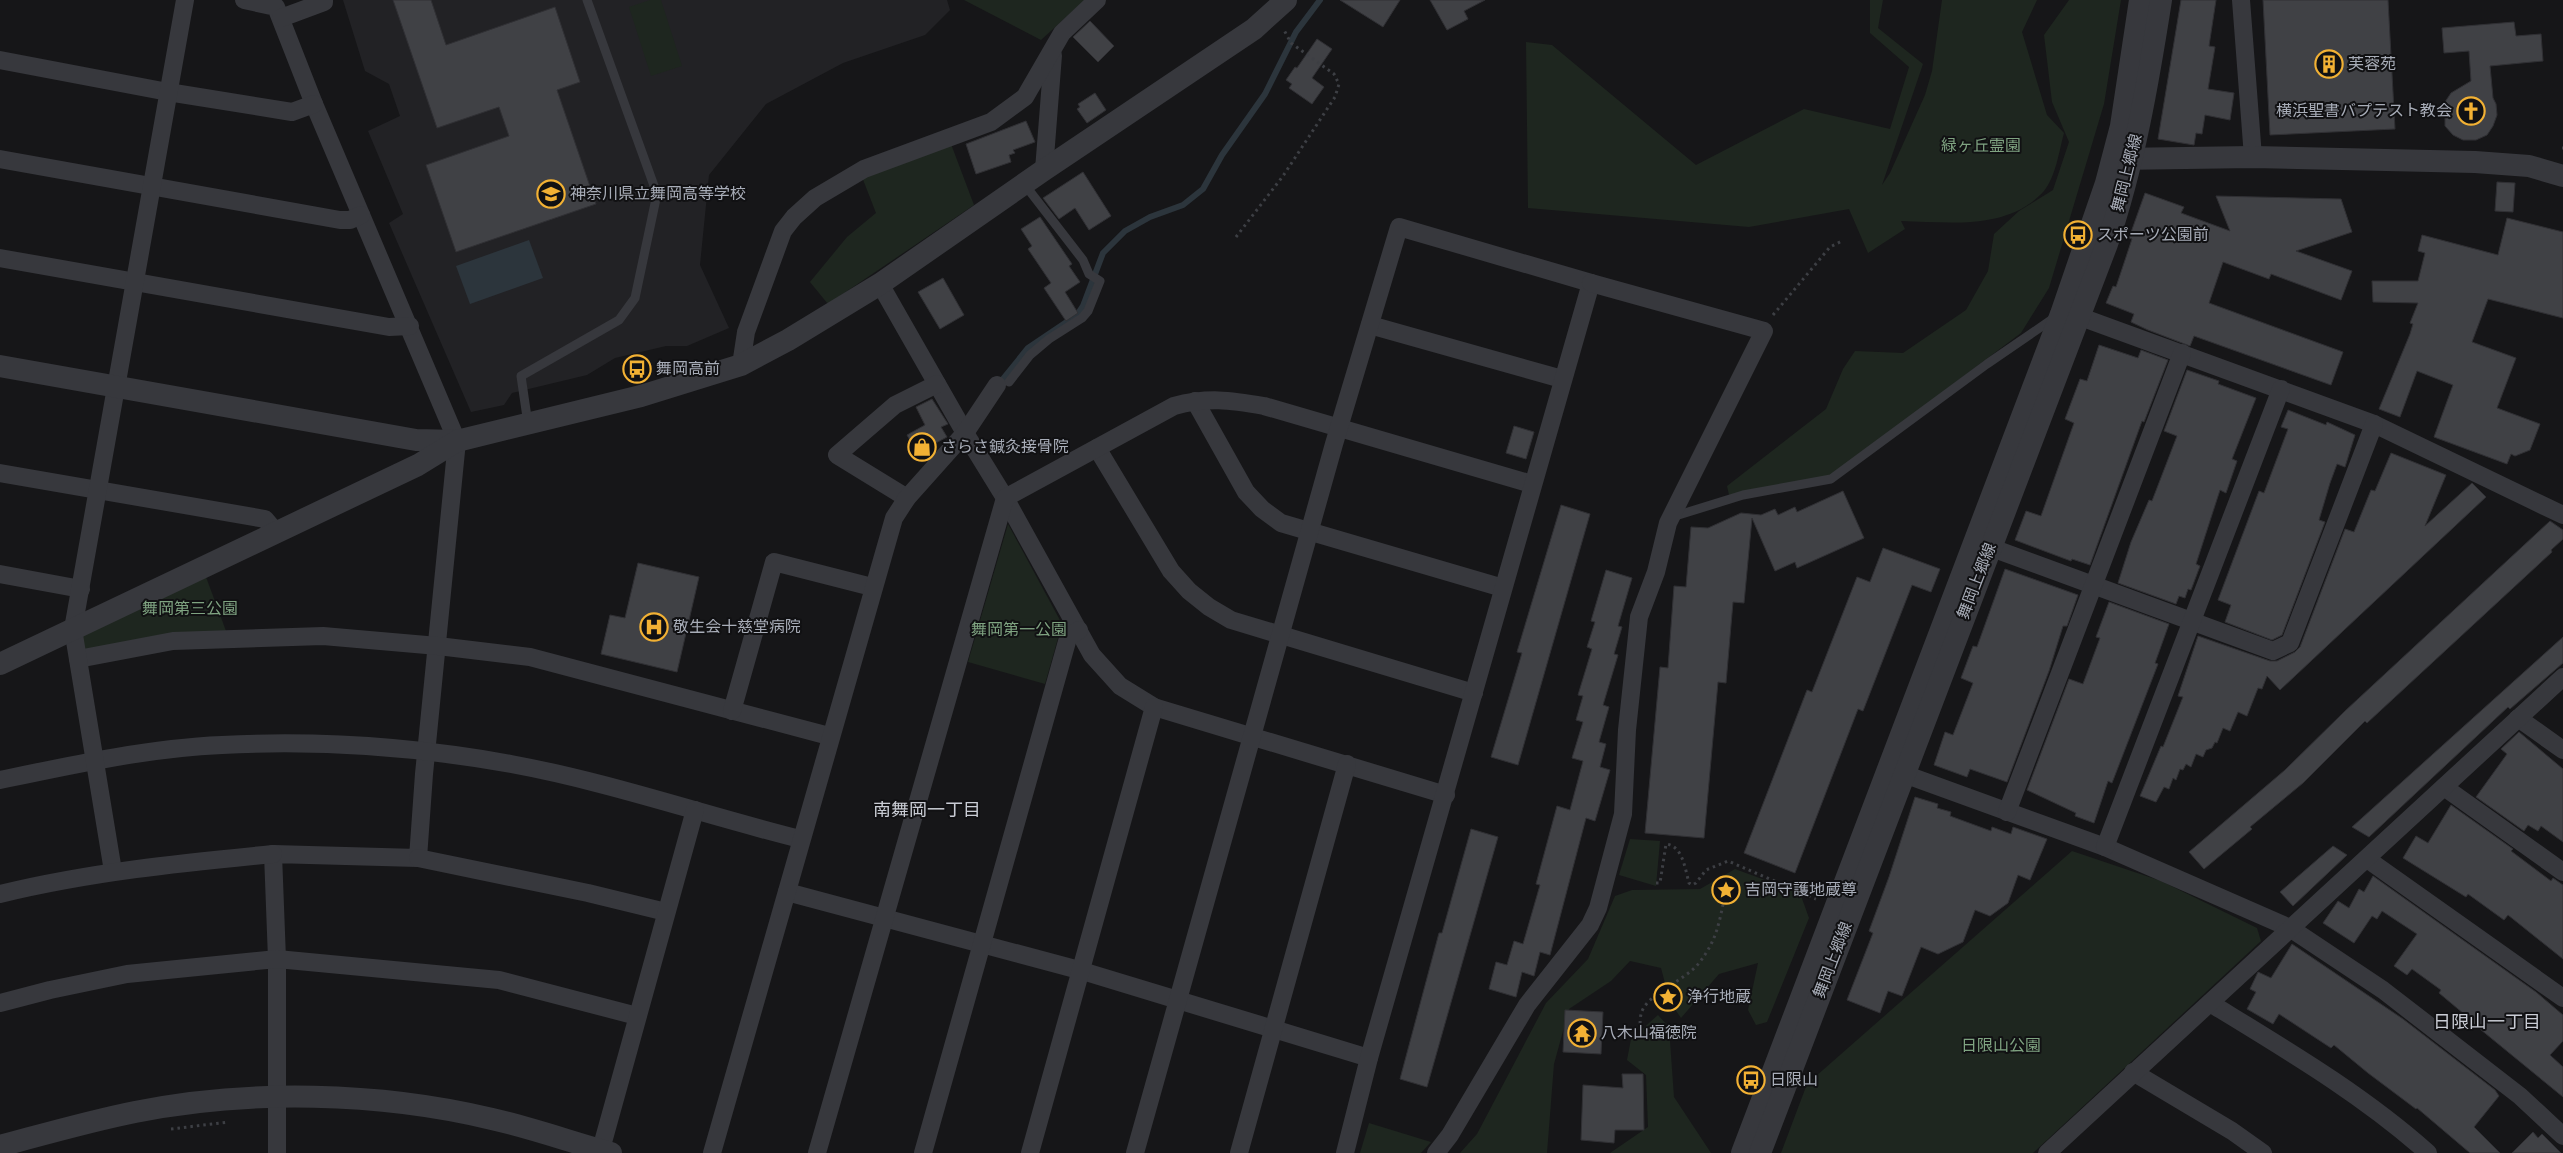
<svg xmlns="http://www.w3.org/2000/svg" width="2563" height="1153" font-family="'Source Sans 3','Noto Sans JP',sans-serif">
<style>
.built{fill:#222225}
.green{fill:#1e261f}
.water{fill:#2c353c}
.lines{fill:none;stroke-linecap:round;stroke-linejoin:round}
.stream{stroke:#2c353c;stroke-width:6}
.building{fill:#404145;stroke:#303034}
.path{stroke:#3d3f44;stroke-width:3;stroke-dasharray:2.5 4;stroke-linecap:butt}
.service{stroke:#37383d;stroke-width:9}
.minor{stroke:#37383d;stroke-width:18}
.tertiary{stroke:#37383d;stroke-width:22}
.labels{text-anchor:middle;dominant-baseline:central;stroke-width:4;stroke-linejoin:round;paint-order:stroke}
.poi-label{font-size:16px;fill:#a8adb8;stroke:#111113;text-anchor:start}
.park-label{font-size:16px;fill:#7fa381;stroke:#111113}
.street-label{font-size:16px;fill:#a8adb8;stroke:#111113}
.neighbourhood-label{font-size:18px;fill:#c9ccd4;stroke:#111113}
</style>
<rect width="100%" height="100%" fill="#161618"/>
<polygon class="built" points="343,0 947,0 950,10 925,35 843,63 766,104 709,175 700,265 729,328 687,346 666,346 615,358 587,375 512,393 504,405 471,412 389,223 403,214 368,131 400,116 389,84 365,71"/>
<g class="green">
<polygon points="650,0 661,0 682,66 651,76 629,7"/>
<polygon points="964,0 1085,0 1041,40"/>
<path d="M1870,0H1883L1878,28L1923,64L1882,185L1890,173L1925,95L1932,71L1942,0H2037L2022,32L2047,115L2064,133C2059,151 2056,176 2044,191C2008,231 1948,222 1901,221L1905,229L1868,253L1849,209L1749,227L1528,208L1526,42L1552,45L1696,165L1804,109L1890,129L1909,67L1870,33Z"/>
<polygon points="2069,0 2121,0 2104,104 2049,288 2021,333 1830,477 1729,495 1727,486 1826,409 1843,369 1855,351 1903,353 1966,310 1988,271 1994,234 2019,211 2053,190 2069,142 2052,102 2044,35"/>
<polygon points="951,144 974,205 828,304 810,282 847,237 876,213 862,177"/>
<polygon points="1008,524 1062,624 1045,684 968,662"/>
<polygon points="206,577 226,631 83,650 81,632"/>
<polygon points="1630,839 1660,841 1656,886 1619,875"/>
<polygon points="2072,851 2161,881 2257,928 2261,941 2033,1153 1781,1153 1807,1084"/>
<polygon points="1735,869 1800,893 1809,918 1767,1022 1756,1025 1748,1010 1758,963 1719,974 1681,1018 1670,1002 1661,968 1630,961 1611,981 1569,1009 1554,1064 1547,1153 1460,1153 1477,1134 1546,1003 1588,959 1615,896 1632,890 1700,889"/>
<polygon points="1658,1015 1669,1027 1674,1097 1711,1153 1610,1153 1648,1127 1646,1075 1627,1060 1631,1039"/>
<polygon points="1369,1123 1431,1142 1421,1153 1360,1153"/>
</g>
<polygon class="water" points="529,240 543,278 470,304 456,266"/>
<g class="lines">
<polyline class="stream" points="999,384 1028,348 1077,315 1083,306 1103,253 1125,231 1150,217 1183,205 1203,189 1222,155 1265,94 1296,32 1320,0"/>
</g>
<g class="building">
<polygon points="393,0 431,0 446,45 555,7 580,82 557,90 596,204 456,252 426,165 509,136 499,107 437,128"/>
<polygon points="1340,0 1400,0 1383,27"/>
<polygon points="1430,0 1485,0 1464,11 1468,19 1447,30"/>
<polygon points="2181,0 2216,0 2209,46 2215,47 2208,89 2234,93 2230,120 2205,115 2202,134 2196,133 2194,145 2158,139"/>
<polygon points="2263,0 2388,0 2395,129 2270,135"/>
<polygon points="1090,21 1114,46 1098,62 1073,37"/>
<polygon points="2514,22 2516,36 2541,34 2543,61 2490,66 2493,98 2496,104 2497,115 2493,126 2487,135 2476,140 2463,140 2453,135 2445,126 2445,102 2451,93 2471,81 2469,51 2444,53 2442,28"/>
<polygon points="1317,39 1332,49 1312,78 1324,87 1312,104 1289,88 1292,84 1286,80 1295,67 1297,68"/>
<polygon points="1095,93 1106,110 1087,123 1077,109 1080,107 1078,104"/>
<polygon points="1026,121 1035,142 1013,150 1015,153 1009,155 1011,162 976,174 966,144"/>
<polygon points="1083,172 1111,216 1089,230 1075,208 1059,219 1043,198"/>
<polygon points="2497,182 2515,183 2513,212 2495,211"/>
<polygon points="2145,193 2184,207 2181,213 2230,231 2216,196 2341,199 2352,232 2296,251 2352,271 2341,300 2271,274 2269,279 2223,262 2209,303 2343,352 2331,385 2194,336 2190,346 2148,330 2131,322 2134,314 2106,303 2113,286 2116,287 2132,239 2129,238"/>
<polygon points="1040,217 1072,264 1069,266 1080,282 1065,292 1078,313 1066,321 1044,288 1051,283 1028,249 1032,246 1021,229"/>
<polygon points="2507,218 2563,232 2563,318 2488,299 2472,342 2516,358 2497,408 2540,424 2530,450 2515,456 2511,454 2507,464 2434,437 2453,385 2417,371 2400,417 2379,409 2410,334 2413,324 2410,323 2418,303 2373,302 2372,281 2418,281 2425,253 2418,251 2422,235 2498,255"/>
<polygon points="943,278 964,315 940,329 918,292"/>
<polygon points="2099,345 2138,358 2141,350 2168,360 2144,422 2142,421 2090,565 2072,559 2071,561 2015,540 2026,511 2041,516 2074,423 2065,419 2080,379 2087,381"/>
<polygon points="2187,370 2219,381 2218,384 2256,398 2232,459 2237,461 2226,493 2220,490 2196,564 2200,566 2191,590 2188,589 2185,598 2179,596 2176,604 2118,583 2131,542 2149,500 2152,501 2177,436 2164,431"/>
<polygon points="932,399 948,424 941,427 947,437 932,445 933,448 919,456 907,435 925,425 916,407"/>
<polygon points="2288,410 2326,425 2327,422 2355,435 2345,467 2337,464 2330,483 2319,520 2325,522 2282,635 2272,640 2225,622 2231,605 2218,600 2259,491 2264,493 2288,429 2281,427"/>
<polygon points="1514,426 1534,432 1526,459 1506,453"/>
<polygon points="2391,453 2446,475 2425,526 2472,483 2486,497 2280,690 2267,676 2262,689 2258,688 2247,716 2238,712 2230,731 2223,728 2217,743 2215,742 2212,748 2206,750 2203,757 2196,754 2191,767 2186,764 2183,770 2180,769 2176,780 2173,778 2169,789 2164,787 2156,802 2140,796 2161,746 2163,747 2183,697 2178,696 2198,636 2270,661 2277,661 2295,652 2300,647 2345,529 2354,532 2371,490 2375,491"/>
<polygon points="1843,491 1864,538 1797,568 1795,562 1775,571 1752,518 1744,603 1733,602 1726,683 1718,682 1704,838 1645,833 1660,667 1668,668 1674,586 1686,587 1691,527 1708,528 1741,513 1761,515 1775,509 1778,515 1795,507 1797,512"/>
<polygon points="1561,505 1590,514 1518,765 1491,757 1522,653 1517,652"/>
<polygon points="2550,521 2563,530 2563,539 2551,550 2552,552 2367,723 2365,721 2303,783 2250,827 2252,829 2204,869 2189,852 2285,770 2345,711"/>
<polygon points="1883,548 1940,569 1931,592 1912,585 1863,711 1858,709 1795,873 1744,853 1807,690 1812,692 1857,577 1870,582"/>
<polygon points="638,563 699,577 677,672 601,654 610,615 625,618"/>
<polygon points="2005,569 2078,595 2067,626 2063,626 2049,671 2007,782 1970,769 1967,777 1934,765 1945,732 1953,735 1973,683 1961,678 1973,646 1977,647"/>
<polygon points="1606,570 1632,578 1618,626 1622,627 1614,654 1618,655 1603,705 1609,707 1599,742 1606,744 1600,767 1610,770 1595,821 1586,818 1550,955 1540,952 1534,976 1522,972 1516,997 1489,989 1496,962 1507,965 1514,941 1523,944 1540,885 1536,884 1557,806 1570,810 1583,761 1572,758 1583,722 1576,720 1583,696 1578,695 1592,649 1587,647 1595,622 1591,621"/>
<polygon points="2109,602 2169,624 2155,663 2158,664 2112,783 2108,781 2094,823 2075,816 2076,813 2027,790 2069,679 2083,684 2100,638 2096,637"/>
<polygon points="2563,637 2563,663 2510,709 2508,707 2369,837 2352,827"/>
<polygon points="2519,732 2563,769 2563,842 2541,826 2538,831 2528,825 2524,831 2476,797 2507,754 2501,749"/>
<polygon points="1915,797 1938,804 1937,808 1951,812 1950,816 1991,831 1992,827 2011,834 2013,827 2047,839 2030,880 2018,875 2008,903 1990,916 1975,910 1963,942 1938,954 1921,947 1902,996 1888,991 1880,1013 1847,1000 1873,933 1869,931 1889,877"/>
<polygon points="2451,805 2513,849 2511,851 2551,881 2553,878 2563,885 2563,959 2508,915 2504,920 2468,894 2466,897 2403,858 2416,836 2428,843"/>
<polygon points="1471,829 1498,837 1427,1087 1400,1079 1439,933 1442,933"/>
<polygon points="2333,846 2347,855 2293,906 2280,892"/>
<polygon points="2373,876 2536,992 2563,1015 2563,1041 2550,1055 2563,1067 2563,1097 2469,1020 2470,1019 2439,993 2441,990 2412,969 2407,975 2394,966 2417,934 2382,911 2377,919 2372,916 2354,943 2323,923 2338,901 2349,908 2359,889 2364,892"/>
<polygon points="2292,944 2403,1019 2495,1090 2499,1096 2474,1127 2500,1153 2470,1153 2417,1108 2416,1109 2368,1073 2334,1045 2331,1048 2279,1014 2273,1024 2247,1009 2256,992 2250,989 2258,972 2271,978"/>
<polygon points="1565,1010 1603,1012 1601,1054 1563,1052"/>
<polygon points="1622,1074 1643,1074 1644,1130 1615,1130 1614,1143 1581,1140 1583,1085 1623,1088"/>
<polygon points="2533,1132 2538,1138 2542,1134 2561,1153 2512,1153"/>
</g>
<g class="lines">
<g class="path">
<polyline points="2562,148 2563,148"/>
<polyline points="1236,237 1283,176 1335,97 1339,84 1334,74 1291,43 1284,30"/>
<polyline points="1773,315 1830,247 1842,241"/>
<path d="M1656,883H1660L1666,844C1683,846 1685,869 1689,883L1692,885L1696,883L1706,870L1728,861L1816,899"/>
<path d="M1640,1030C1640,1025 1640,1019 1641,1014C1646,994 1685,981 1699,963C1717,940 1719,923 1725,895"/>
<polyline points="171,1129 229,1122"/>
</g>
<g class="service">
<polyline points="1009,382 1030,355 1049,339 1082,318 1088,311 1100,281 1089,274 1083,260 1025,185"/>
<polyline points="528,424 521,376 619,320 635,298 657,194 587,0"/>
<polyline points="1672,517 1743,495 1831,479 1987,364 2054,318"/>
</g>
<g class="minor">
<polyline points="244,0 276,7 314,104 457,441 424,774 418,858 273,854 277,959 277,1153"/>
<polyline points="2241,0 2253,157"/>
<polyline points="281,18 324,2 324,0"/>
<polyline points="0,60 168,92 292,112 314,104"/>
<polyline points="0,159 340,220 350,220 361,215"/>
<polyline points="1044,170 1053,55"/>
<polyline points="0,258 389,327 410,326"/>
<polyline points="880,284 965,433 1005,498 1092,655 1120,686 1154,707 1446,795"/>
<polyline points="2067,312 2374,424 2563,515"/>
<polyline points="1370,325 1562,379"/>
<polyline points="741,365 746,332 783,231 794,217 815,198 864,169 991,122 1025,97 1062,33 1097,0"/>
<polyline points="1195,401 1246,492 1262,509 1281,523 1503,588"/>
<polyline points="1097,448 1171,571 1189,591 1209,607 1231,620 1474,693"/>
<polyline points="0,473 265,519 276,532"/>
<polyline points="907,498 837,455 895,405 937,384"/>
<polyline points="1981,544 2273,651 2290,643 2374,424"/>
<polyline points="0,574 81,589"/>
<polyline points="78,659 173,641 323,636 438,646 530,657 829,736"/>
<polyline points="732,711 774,562 872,587"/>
<polyline points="2518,718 2563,750"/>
<polyline points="1893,770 2105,847 2290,928 2383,990 2520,1096 2563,1136"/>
<path d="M0,780C71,765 149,748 222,745C318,740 417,747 511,764C609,782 704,815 800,839"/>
<polyline points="2444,787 2563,872"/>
<polyline points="2007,812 2182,353"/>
<polyline points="2105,847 2281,389"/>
<polyline points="418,858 588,893 666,912"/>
<polyline points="2367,859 2563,998"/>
<polyline points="113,871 73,629 185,0"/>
<polyline points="787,892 1079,970 1369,1058"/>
<path d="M0,894C90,872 181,863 273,854"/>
<polyline points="0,1003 50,990 127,974 277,959 499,980 637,1016"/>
<path d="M2210,1003C2285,1049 2362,1094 2428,1153"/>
<polyline points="2133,1072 2232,1131 2263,1153"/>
<polyline points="600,1153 695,810"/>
<polyline points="712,1153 894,518 907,498 965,433 997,385"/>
<path d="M817,1153L1005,498L1174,406C1207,397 1230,400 1264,406L1532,484"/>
<polyline points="923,1153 1068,638 1079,630"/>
<polyline points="1030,1153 1154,707"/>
<polyline points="1135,1153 1334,444 1399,227 1591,283 1369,1058 1345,1153"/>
<polyline points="1239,1153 1347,764"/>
<polyline points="1436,1153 1450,1135 1527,1005 1590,925 1598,908 1623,814 1627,730 1639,617 1656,572 1668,523 1764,331 1591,283"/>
<polyline points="2047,1153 2563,677"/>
</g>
<g class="tertiary">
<polyline points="2117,159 2253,157 2475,162 2529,166 2563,176"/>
<polyline points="0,366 416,440 457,441"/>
<polyline points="0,664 418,465 457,441 641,396 741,365 788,340 880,284 1044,170 1254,29 1286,0"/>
<path d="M0,1146C45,1134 90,1121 135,1112C248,1089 380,1092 492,1119C532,1128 571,1142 611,1153"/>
<polyline points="1742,1153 2061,314 2106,183 2121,126 2140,0"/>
<path d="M1760,1153L2107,244C2134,165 2148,83 2161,0"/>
</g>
</g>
<defs>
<g id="building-ring" transform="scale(1.4375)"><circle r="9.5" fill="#111113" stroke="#f2b134" stroke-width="1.5"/><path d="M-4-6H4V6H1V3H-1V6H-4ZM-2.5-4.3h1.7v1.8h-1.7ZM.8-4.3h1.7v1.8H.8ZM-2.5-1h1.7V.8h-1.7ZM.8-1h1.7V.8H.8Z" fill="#f2b134"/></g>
<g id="church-ring" transform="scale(1.4375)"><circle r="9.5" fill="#111113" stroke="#f2b134" stroke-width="1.5"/><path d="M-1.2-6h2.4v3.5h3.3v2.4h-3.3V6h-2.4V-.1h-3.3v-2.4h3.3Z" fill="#f2b134"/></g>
<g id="school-ring" transform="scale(1.4375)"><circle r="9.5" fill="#111113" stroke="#f2b134" stroke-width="1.5"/><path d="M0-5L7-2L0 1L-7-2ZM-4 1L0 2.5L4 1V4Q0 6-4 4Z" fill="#f2b134"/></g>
<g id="bus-ring" transform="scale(1.4375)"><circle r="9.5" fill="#111113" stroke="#f2b134" stroke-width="1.5"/><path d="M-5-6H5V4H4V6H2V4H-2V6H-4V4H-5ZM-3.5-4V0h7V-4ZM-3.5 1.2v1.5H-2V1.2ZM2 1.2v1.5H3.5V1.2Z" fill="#f2b134"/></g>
<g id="shop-ring" transform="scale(1.4375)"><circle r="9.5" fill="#111113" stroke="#f2b134" stroke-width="1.5"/><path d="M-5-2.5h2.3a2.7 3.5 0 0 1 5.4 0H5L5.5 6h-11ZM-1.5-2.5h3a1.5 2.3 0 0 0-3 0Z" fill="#f2b134"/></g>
<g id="hospital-ring" transform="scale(1.4375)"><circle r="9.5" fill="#111113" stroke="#f2b134" stroke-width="1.5"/><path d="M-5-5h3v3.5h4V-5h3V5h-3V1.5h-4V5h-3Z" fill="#f2b134"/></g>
<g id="sight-ring" transform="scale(1.4375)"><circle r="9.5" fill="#111113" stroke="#f2b134" stroke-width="1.5"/><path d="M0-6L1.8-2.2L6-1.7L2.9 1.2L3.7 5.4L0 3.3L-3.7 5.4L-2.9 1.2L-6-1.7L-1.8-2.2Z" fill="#f2b134"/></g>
<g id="temple-ring" transform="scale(1.4375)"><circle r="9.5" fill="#111113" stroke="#f2b134" stroke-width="1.5"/><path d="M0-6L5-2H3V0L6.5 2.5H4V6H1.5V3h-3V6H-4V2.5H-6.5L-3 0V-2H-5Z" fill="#f2b134"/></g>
</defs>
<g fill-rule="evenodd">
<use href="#building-ring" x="2329" y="64"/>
<use href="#church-ring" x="2471" y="111"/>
<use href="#school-ring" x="551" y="194"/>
<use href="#bus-ring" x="2078" y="235"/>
<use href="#bus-ring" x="637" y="369"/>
<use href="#shop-ring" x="922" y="447"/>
<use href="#hospital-ring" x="654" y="627"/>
<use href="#sight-ring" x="1726" y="890"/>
<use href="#sight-ring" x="1668" y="997"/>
<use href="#temple-ring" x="1582" y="1033"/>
<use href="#bus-ring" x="1751" y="1080"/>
</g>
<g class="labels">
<g class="poi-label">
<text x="2348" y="64">芙蓉苑</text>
<text x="2452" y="111" text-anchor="end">横浜聖書バプテスト教会</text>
<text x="570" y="194">神奈川県立舞岡高等学校</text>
<text x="2097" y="235">スポーツ公園前</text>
<text x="656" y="369">舞岡高前</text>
<text x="941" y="447">さらさ鍼灸接骨院</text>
<text x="673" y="627">敬生会十慈堂病院</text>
<text x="1745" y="890">吉岡守護地蔵尊</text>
<text x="1687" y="997">浄行地蔵</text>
<text x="1601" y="1033">八木山福徳院</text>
<text x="1770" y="1080">日限山</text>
</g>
<g class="park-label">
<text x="1981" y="146">緑ヶ丘霊園</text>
<text x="190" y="609">舞岡第三公園</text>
<text x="1019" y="630">舞岡第一公園</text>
<text x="2001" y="1046">日限山公園</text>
</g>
<g class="street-label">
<text transform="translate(2127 173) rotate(-76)">舞岡上郷線</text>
<text transform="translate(1977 581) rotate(-69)">舞岡上郷線</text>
<text transform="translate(1833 960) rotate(-69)">舞岡上郷線</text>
</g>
<g class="neighbourhood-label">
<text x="927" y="810">南舞岡一丁目</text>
<text x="2487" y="1022">日限山一丁目</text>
</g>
</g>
</svg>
